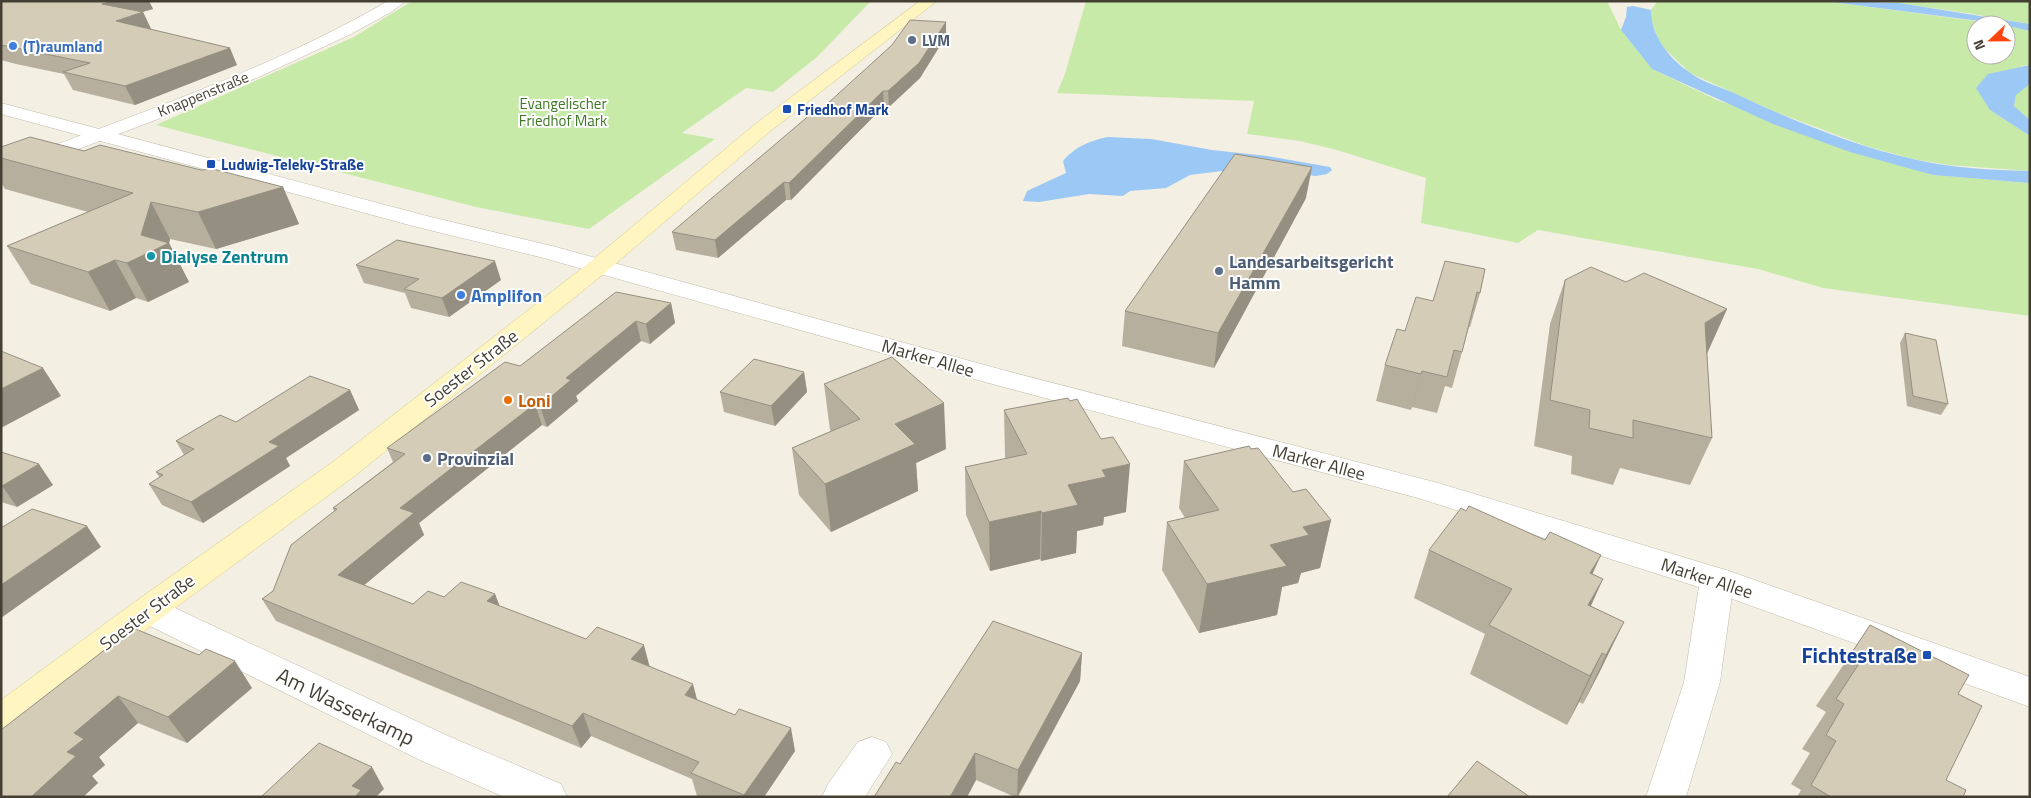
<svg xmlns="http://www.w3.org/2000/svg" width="2031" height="798" font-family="'Titillium Web',sans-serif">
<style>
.green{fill:#c7eaa9}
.water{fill:#9bc8f4}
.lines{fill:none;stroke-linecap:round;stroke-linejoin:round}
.minor-casing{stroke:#c1bba8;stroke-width:1}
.tertiary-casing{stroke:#c1bba8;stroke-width:1}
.secondary-casing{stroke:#d5c990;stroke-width:1}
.minor{fill:#fff;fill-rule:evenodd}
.tertiary{fill:#fff;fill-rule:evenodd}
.secondary{fill:#fff5c1;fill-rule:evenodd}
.wall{fill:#b7af9e}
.shaded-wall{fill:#958f81}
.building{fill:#d5ccb8;stroke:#958f81}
.service-dot{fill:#5c6f8a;stroke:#fff;stroke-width:2}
.shop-dot{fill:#3f7fe0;stroke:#fff;stroke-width:2}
.transit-dot{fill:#1a4fb4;stroke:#fff;stroke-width:2}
.culture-dot{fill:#0f9aa8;stroke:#fff;stroke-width:2}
.food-dot{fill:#e8710a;stroke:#fff;stroke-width:2}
.labels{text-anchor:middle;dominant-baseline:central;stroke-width:4;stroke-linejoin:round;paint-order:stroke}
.far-service-label{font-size:15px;font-weight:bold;fill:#4e5e75;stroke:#fff;text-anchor:start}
.far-shop-label{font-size:15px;font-weight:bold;fill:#366cbe;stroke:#fff;text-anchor:start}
.far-street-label{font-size:15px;fill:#453f33;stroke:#fff}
.far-park-label{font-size:15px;fill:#3d7924;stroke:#fff}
.far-transit-label{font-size:15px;font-weight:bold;fill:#164399;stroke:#fff;text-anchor:start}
.culture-label{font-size:18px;font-weight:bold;fill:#0d838f;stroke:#fff;text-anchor:start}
.service-label{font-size:18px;font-weight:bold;fill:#4e5e75;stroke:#fff;text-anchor:start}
.shop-label{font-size:18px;font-weight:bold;fill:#366cbe;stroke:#fff;text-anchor:start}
.street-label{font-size:18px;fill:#453f33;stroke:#fff}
.food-label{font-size:18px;font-weight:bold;fill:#c56008;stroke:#fff;text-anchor:start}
.near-transit-label{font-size:21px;font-weight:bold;fill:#164399;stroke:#fff;text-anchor:end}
.near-street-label{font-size:21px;fill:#453f33;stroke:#fff}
</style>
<rect width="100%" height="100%" fill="#f3efe3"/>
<g class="green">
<polygon points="412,1 871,1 817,57 773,92 746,88 682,133 715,139 589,229 476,207 156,125 354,37"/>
<polygon points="1086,1 1607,1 1621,30 1652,69 1717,100 1933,175 2030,183 2030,316 1823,288 1758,269 1538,230 1518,243 1421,223 1426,178 1337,150 1300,141 1247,134 1254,101 1057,93 1065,74"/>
<polygon points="1658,1 1824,1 2006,25 1976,25 1976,55 2006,55 2006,25 2030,31 2030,65 2021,66 1990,110 2030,136 2030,171 1949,165 1913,159 1866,146 1771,110 1690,73 1660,44 1651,19 1651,10"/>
<polygon points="1883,1 2030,1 2030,24 1967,13"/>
<polygon points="2027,84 2030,84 2030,120 2014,106 2016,95"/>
</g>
<g class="water">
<polygon points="1824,1 1899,3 2030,24 2030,31 1995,23"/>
<path d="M1633,6L1651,10C1651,36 1669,58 1689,72C1702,82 1720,87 1734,93C1789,119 1854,146 1913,159C1950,168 1991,170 2030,171V183L1933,175L1850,152L1773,124L1652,69L1621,30L1626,17L1627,7Z"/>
<polygon points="2030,65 2030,84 2016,95 2014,106 2030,120 2030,136 1990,110 1976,88 1988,74"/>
<path d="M1107,137L1151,139L1212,150L1267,156L1330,167L1332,170L1327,174L1316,176L1268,171H1222L1190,175L1166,188L1130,191L1123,196L1089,194L1039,202L1023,201L1027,191L1066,173L1063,161C1076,146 1088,142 1107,137Z"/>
</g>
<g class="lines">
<g class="minor-casing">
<g id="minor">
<path d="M388,1H406L391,12L351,34L261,76L153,121L1,178V165C132,116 267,71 388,1Z"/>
<polygon points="1717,568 1729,571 1734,580 1720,682 1686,797 1646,797 1684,682 1700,580 1705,571"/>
<polygon points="148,597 160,601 448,736 561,784 567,797 504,797 420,760 136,619 131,610 136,601"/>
<polygon points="872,737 886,742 892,754 865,797 822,797 828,784 858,742"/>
</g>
</g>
<g class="tertiary-casing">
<polygon id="tertiary" points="1,103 427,216 556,247 1003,370 1438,483 1729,571 2030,677 2030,707 1705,589 1418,498 985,382 540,257 413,226 1,114"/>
</g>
<g class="secondary-casing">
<polygon id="secondary" points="920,1 937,1 768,133 606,272 356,475 160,619 14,732 1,737 1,700 136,601 334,461 590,262 754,125"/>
</g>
<use href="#minor" class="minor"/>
<use href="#tertiary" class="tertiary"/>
<use href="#secondary" class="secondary"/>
</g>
<g class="wall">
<polygon points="1,1 149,1 153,9 143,12 151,29 150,29 237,65 135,105 73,90 64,74 16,64 1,60"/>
<polygon points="946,22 946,36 920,78 889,107 884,106 791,200 786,200 718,258 676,250 672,232 816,114"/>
<polygon points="1,147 84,151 201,170 283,187 299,224 216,249 170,239 169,243 189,282 148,302 136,298 110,311 31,284 7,246 88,212 5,189 1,183"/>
<polygon points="1306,198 1214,368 1122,346 1125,311"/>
<polygon points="356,265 501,280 449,317 411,308 405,293 364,283"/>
<polygon points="1485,269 1480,293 1470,327 1469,327 1462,352 1452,388 1445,386 1437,413 1412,407 1411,410 1376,401 1385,365 1405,331 1433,301"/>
<polygon points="1565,280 1626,282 1727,309 1707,354 1712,438 1690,485 1620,468 1613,485 1571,474 1572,456 1534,446 1550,324"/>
<polygon points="671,303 675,323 650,344 641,341 576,396 578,401 547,427 542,425 419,523 424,535 364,585 413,604 444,597 495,594 499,606 650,666 698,700 795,751 764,797 699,797 697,796 692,779 591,736 581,748 276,621 262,599 273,591 334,511 333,508 393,462 387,448 520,366"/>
<polygon points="1905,333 1948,404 1941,415 1907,406 1900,343"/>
<polygon points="804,372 807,392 775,426 724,412 720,392"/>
<polygon points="824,384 946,449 916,463 918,491 831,532 799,495 792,448 831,431 830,430"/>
<polygon points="350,390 359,410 286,458 290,466 203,523 162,505 149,484 160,478 156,472 184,455 176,441 236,422"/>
<polygon points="1004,410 1126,512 1104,517 1103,525 1077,531 1076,553 1041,561 1040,559 990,571 966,515 965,467 1006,459 1005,457"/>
<polygon points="1251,449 1293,492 1331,520 1320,568 1301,573 1298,583 1282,587 1277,615 1199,633 1162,570 1167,522 1185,518 1179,508 1184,461"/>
<polygon points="1,452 53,485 17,507 1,502"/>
<polygon points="1429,550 1592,574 1591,606 1624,622 1600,671 1583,704 1579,702 1567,725 1470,674 1485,634 1414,598"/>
<polygon points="1870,625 1958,694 1946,780 1963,797 1797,797 1801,790 1791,784 1810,753 1802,749 1826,712 1816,706"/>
<polygon points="133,628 252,688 187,743 138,723 99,757 105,765 92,776 98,783 83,797 1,797"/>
<polygon points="1082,653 1080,681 1018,797 1015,797 976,780 967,797 874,797 900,764"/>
</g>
<g class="shaded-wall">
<polygon points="113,1 149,1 153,9 110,20 102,4"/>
<polygon points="143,12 151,29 124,37 116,21"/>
<polygon points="946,22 946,36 920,78 889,107 888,91"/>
<polygon points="230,48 237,65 135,105 125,86"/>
<polygon points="883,91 884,106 791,200 789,183"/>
<polygon points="1312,167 1306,198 1214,368 1218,333"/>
<polygon points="784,182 786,200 718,258 715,240"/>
<polygon points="283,187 299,224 216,249 198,212"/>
<polygon points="151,202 170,239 169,244 169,243 189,282 148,302 127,263 141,235"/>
<polygon points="115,260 136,298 110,311 88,272"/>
<polygon points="495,261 501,280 449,317 442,298"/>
<polygon points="671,303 675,323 650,344 646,324"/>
<polygon points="1727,309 1707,353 1685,367 1705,323"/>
<polygon points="636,321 641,341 576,396 578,401 547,427 540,406 566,378"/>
<polygon points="43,368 61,396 1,428 1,389"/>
<polygon points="1422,371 1412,407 1411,410"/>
<polygon points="804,372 807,392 775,426 771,406"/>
<polygon points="350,390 359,410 286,458 290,466 203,523 191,502 269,442"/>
<polygon points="944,403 946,449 916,463 918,491 831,532 825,484 895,424"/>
<polygon points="535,404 542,425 419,523 424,535 349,598 338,575 400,508"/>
<polygon points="39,464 53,485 17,507 2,486"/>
<polygon points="1130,464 1126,512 1104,517 1103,525 1077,531 1076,553 1041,561 1042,513 1068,485 1102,470"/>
<polygon points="1041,511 1040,559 990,571 989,522"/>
<polygon points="1331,520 1320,568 1301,573 1298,583 1282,587 1277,615 1199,633 1207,584 1270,545 1303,527"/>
<polygon points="87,526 101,547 1,618 1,585"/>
<polygon points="1601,555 1579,604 1590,573"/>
<polygon points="1603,579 1581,628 1588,605"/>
<polygon points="495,594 504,617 487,601"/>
<polygon points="1624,622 1600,671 1583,704 1606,655"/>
<polygon points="644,645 650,668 631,659"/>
<polygon points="1082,653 1080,681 1017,797 1018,770"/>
<polygon points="1602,653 1579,702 1567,725 1590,676"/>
<polygon points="235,661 252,688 187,743 168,717"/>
<polygon points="693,684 699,707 685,695"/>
<polygon points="118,696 138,723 99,757 105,765 92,776 98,783 83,797 31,797 67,752 74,733"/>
<polygon points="583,713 591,736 581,748 572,726"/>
<polygon points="791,728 795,751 764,797 744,797 744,795"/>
<polygon points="975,753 976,780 967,797 950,797"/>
<polygon points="372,767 384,789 376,797 355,797 352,786"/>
</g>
<g class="building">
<polygon points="1,1 113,1 102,4 143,12 116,21 230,48 125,86 63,72 90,63 1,45"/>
<polygon points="910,20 946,22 919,63 888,91 883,91 789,183 784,182 715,240 672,232 812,113 816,114 892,45"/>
<polygon points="30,137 84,151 100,145 201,170 213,169 283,187 198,212 151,202 141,235 169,243 127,263 115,260 88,272 7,246 133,193 1,158 1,147"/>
<polygon points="1235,154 1312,167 1218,333 1125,311"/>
<polygon points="397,240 495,261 442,298 404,289 419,279 356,265"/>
<polygon points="1445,261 1485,269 1480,293 1477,292 1462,352 1454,350 1447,377 1422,371 1421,374 1385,365 1397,329 1405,331 1416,297 1433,301"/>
<polygon points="1591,267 1626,282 1644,273 1727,309 1705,323 1712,438 1633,420 1633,438 1589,428 1590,410 1550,400 1565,280"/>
<polygon points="616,292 671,303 646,324 636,321 566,378 571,380 540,406 535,404 400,508 414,513 338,575 413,604 428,591 444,597 461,582 495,594 487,601 586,639 597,627 644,645 631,659 693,684 685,695 735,715 739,709 791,728 744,795 691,773 699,762 583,713 572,726 262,599 273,591 291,545 337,509 333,508 405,454 387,448 505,362 520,366"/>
<polygon points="1905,333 1936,340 1948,404 1913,396"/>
<polygon points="1,351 43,368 1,389"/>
<polygon points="892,357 944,403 895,424 915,444 825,484 792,448 860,419 824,384"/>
<polygon points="754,359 804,372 771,406 720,392"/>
<polygon points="310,376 350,390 269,442 279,446 191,502 149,484 163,475 156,472 194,449 176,441 220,415 236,422"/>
<polygon points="1068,398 1070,401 1077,399 1101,439 1113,437 1130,464 1102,470 1106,477 1068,485 1078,505 1042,513 1041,511 989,522 965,467 1027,454 1004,410"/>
<polygon points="1249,446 1251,449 1258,448 1293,492 1306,489 1331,520 1303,527 1309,535 1270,545 1287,566 1207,584 1167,522 1219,510 1184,461"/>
<polygon points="1,452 39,464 2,486 1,486"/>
<polygon points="1469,506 1545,540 1550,532 1601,555 1590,573 1603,579 1588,605 1624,622 1606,655 1602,653 1590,676 1489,625 1512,589 1429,550 1461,508 1466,511"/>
<polygon points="32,509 87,526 1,585 1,528"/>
<polygon points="993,621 1082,653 1018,770 975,753 950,797 874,797 896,762 900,764"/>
<polygon points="1870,625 1969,675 1958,694 1982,706 1946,780 1966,790 1963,797 1831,797 1811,785 1836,741 1826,735 1844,704 1836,699 1860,662 1849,657"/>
<polygon points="133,628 199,655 206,649 235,661 168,717 118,696 74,733 84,739 67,752 76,756 31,797 1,797 1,730"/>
<polygon points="319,743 372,767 352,786 361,790 355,797 261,797"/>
<polygon points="1477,761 1530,797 1447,797"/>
</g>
<g class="service-dot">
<circle cx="912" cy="40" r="5"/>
<circle cx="1219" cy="271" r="5"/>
<circle cx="427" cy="458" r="5"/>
</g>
<g class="shop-dot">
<circle cx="13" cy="46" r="5"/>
<circle cx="461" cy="295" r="5"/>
</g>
<g class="transit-dot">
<rect x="782" y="104" width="10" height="10" rx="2.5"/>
<rect x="206" y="159" width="10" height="10" rx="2.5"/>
<rect x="1922" y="650" width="10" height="10" rx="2.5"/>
</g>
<circle class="culture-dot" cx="151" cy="256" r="5"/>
<circle class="food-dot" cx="508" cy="400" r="5"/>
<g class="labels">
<g class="far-service-label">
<text x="922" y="40">LVM</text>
</g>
<g class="far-shop-label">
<text x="23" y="46">(T)raumland</text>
</g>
<g class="far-street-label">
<text transform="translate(203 94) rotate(-22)">Knappenstraße</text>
</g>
<g class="far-park-label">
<text x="563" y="103">Evangelischer<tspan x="563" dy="17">Friedhof Mark</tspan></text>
</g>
<g class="far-transit-label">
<text x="797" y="109">Friedhof Mark</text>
<text x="221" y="164">Ludwig-Teleky-Straße</text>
</g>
<g class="culture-label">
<text x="161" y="256">Dialyse Zentrum</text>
</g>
<g class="service-label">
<text x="1229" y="261">Landesarbeitsgericht<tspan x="1229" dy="21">Hamm</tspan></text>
<text x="437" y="458">Provinzial</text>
</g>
<g class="shop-label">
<text x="471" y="295">Amplifon</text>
</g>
<g class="street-label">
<text transform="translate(928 358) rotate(16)">Marker Allee</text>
<text transform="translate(471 368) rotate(-38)">Soester Straße</text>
<text transform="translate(1319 462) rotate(15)">Marker Allee</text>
<text transform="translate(1707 578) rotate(18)">Marker Allee</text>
<text transform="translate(147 612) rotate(-37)">Soester Straße</text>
</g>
<g class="food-label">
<text x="518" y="400">Loni</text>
</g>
<g class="near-transit-label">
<text x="1917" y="655">Fichtestraße</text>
</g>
<g class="near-street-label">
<text transform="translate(346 706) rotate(26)">Am Wasserkamp</text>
</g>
</g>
<rect width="2031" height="798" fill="none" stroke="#453f33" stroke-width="5"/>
<g transform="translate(1991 40) rotate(248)"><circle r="24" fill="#ffffff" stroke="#b5b2ad"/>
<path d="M0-4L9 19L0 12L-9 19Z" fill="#ff460e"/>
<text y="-8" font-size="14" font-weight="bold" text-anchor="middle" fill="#453f33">N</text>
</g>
</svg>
